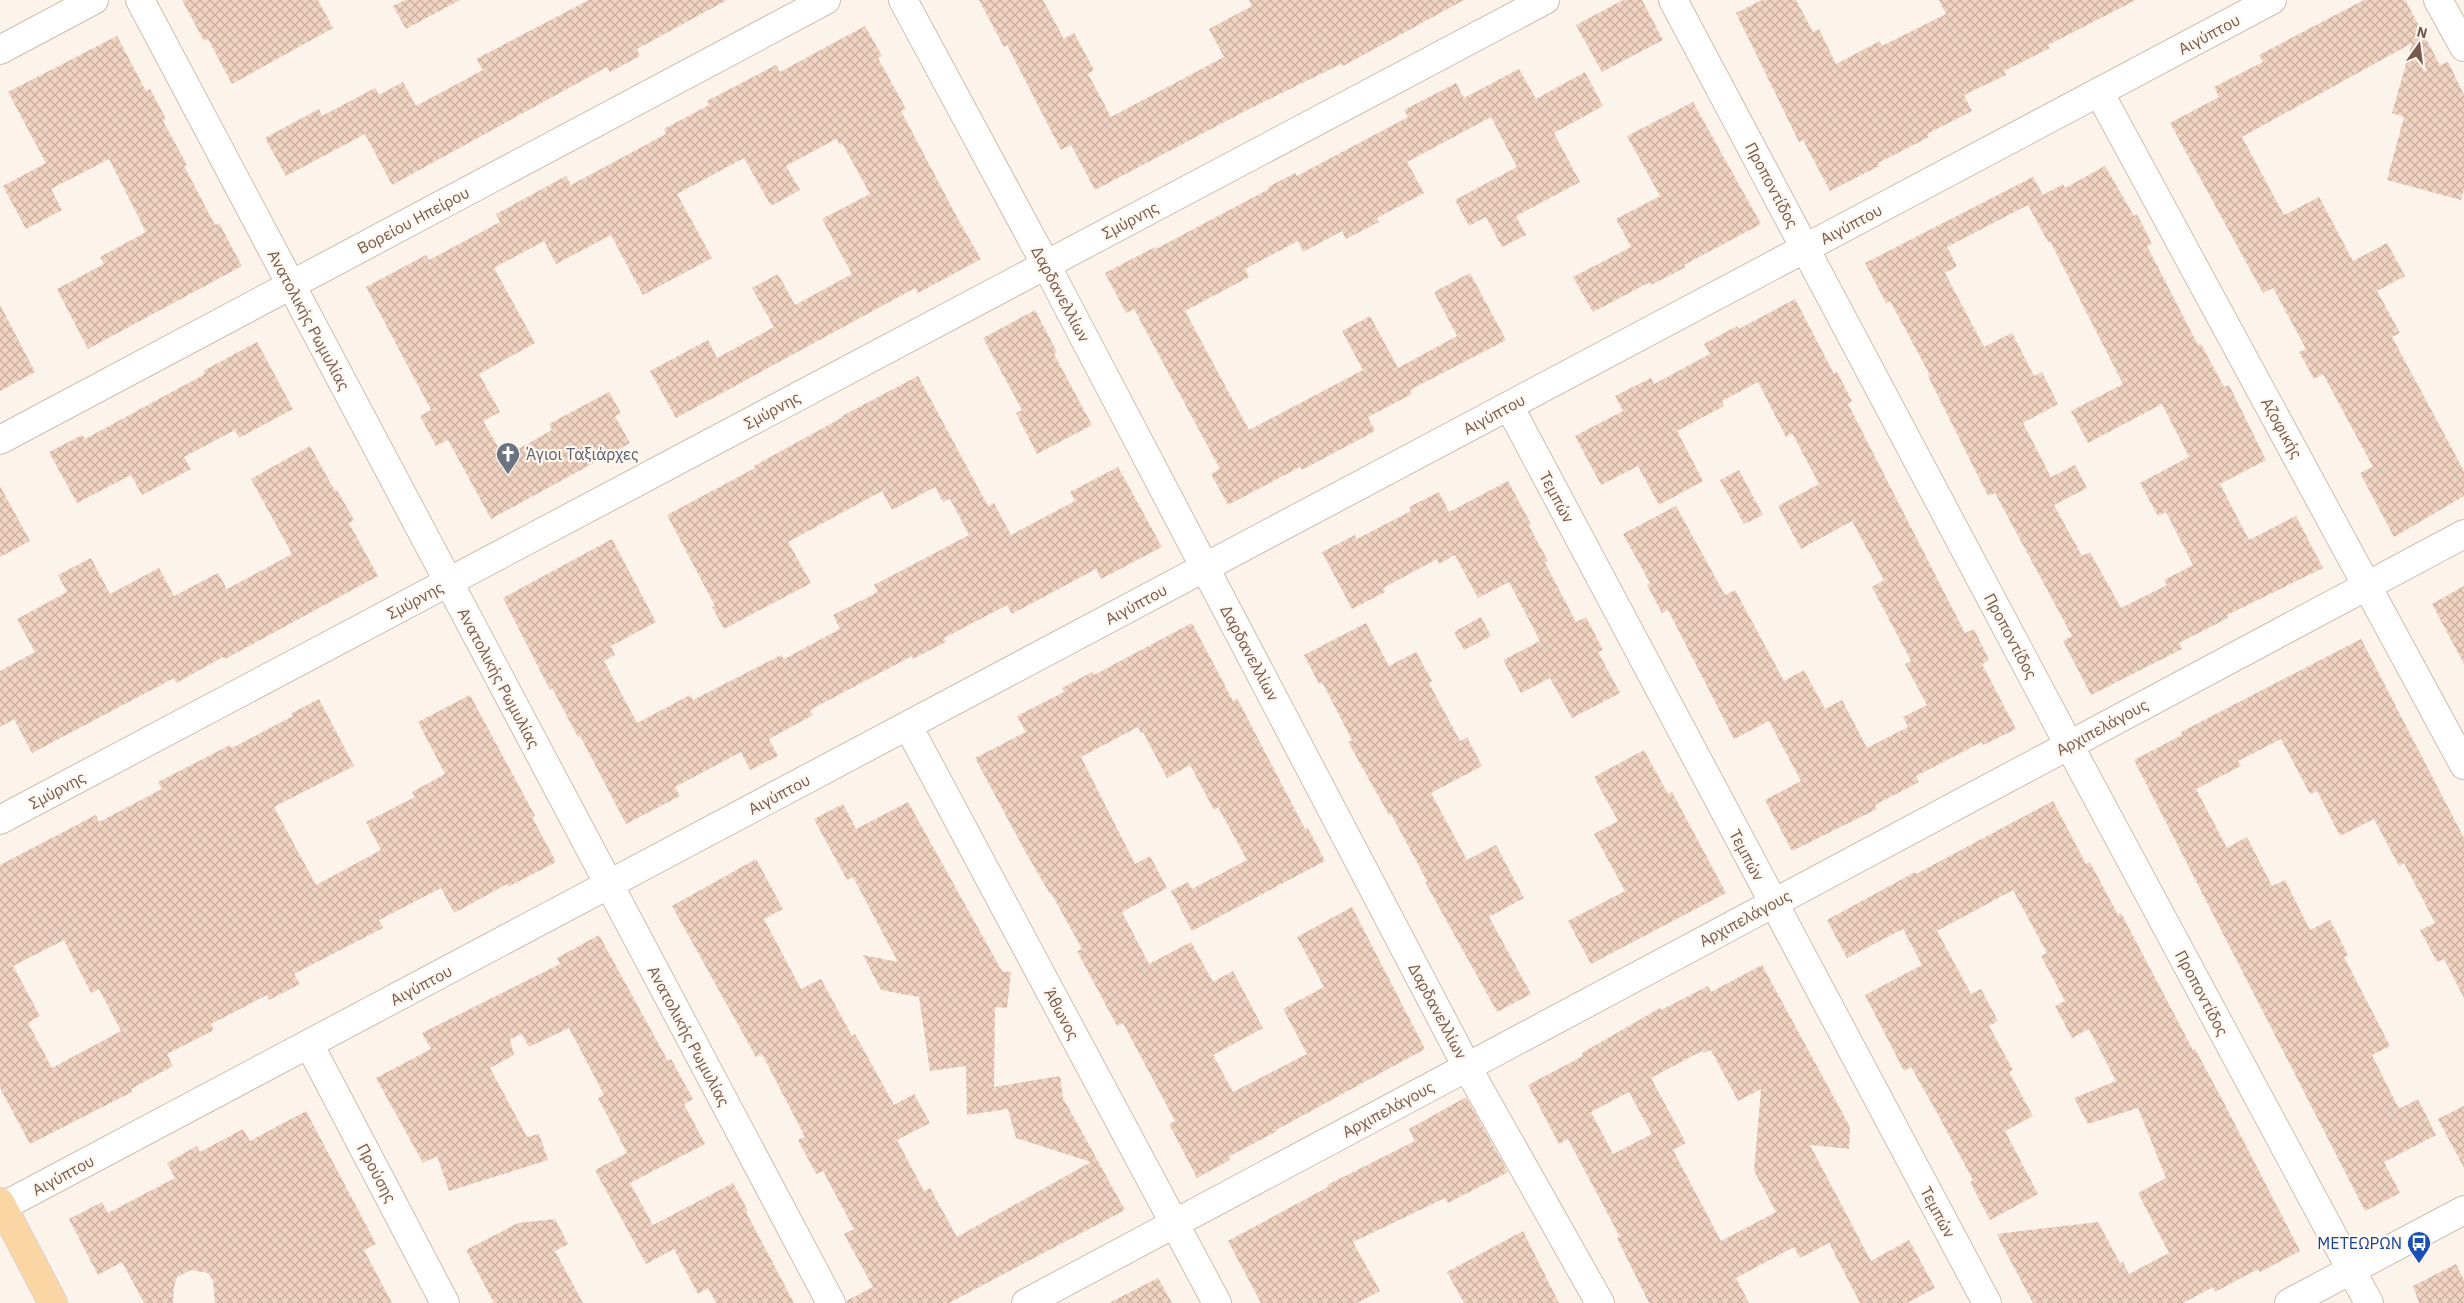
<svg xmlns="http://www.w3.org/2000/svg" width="2464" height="1303" font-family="'IBM Plex Sans',sans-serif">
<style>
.building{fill:url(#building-cross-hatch);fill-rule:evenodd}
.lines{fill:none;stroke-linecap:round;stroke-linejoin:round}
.minor-casing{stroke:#cfbcaf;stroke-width:30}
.major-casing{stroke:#d9d1cd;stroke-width:30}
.minor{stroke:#fff;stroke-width:28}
.major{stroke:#f9d6a4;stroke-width:28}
.labels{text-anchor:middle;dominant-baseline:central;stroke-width:4.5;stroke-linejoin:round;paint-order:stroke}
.street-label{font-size:16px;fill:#775a4d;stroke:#fff8f1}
.worship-label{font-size:16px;fill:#5b616d;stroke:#fff8f1;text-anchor:start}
.transit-label{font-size:16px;fill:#164399;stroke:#fff8f1;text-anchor:end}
</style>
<defs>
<pattern id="building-cross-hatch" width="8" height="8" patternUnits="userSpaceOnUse" patternTransform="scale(1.25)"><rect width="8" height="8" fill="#f1d3c2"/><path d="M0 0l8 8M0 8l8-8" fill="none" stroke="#c8aea0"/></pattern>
</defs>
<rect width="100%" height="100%" fill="#fcf4ea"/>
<g class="building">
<polygon points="182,0 318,0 333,28 232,84 208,39 204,41"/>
<polygon points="405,0 460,0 406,29 393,6"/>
<polygon points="589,0 727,0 637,49 640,56 610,72 607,67 392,185 365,134 286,176 265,138 319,109 322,116 375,88 379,95 403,82 416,106 483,70 476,59"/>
<polygon points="979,0 1043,0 1064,39 1074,33 1094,70 1088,74 1111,117 1224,57 1209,29 1252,6 1249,0 1464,0 1343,66 1341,64 1251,108 1095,190 1071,145 1061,150 1007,45 1004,47"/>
<polygon points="1623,0 1642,0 1663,40 1602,72 1576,25"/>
<polygon points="1762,0 1796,0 1813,32 1819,29 1836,64 1880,41 1882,46 1946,14 1939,0 2136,0 2048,45 2050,48 2004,71 2006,75 1964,95 1972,111 1927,134 1929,137 1878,163 1879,166 1830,191 1803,140 1799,142 1736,13"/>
<polygon points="2364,0 2405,0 2440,65 2448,62 2464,95 2464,189 2461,200 2387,180 2404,117 2392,113 2412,43 2242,137 2284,215 2319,197 2353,261 2387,243 2405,276 2377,291 2400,333 2392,337 2464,471 2464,496 2394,537 2360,473 2373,467 2323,374 2314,379 2299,352 2306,349 2273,288 2263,293 2170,123 2219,97 2214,87 2263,62 2259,55"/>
<polygon points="865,26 882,56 878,58 906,109 901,111 959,221 981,259 918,293 915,288 676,418 650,371 708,340 717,358 774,327 752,288 778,274 795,305 852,274 822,219 870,194 842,143 840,145 836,139 786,166 800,190 771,206 744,158 677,194 712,258 643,295 611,235 556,264 544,241 494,268 535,343 479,374 500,412 483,421 504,457 552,430 549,424 609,392 621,413 615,416 630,443 491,519 448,440 436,446 420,416 431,410 366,287 426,255 429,260 476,235 500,222 496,214 566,176 571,185 666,134 664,129 709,105 707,101 776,65 780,72"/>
<polygon points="117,36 146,91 150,89 166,119 163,121 187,165 184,166 215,225 219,223 242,266 88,349 57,289 104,264 100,257 146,232 109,159 51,189 62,210 26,229 3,186 46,163 8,92"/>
<polygon points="1519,69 1536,99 1585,72 1603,106 1554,133 1580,182 1516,216 1526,235 1502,247 1486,217 1469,226 1455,200 1517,167 1491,117 1407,162 1424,193 1377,218 1379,222 1346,239 1342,231 1303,252 1298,241 1245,269 1249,277 1185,311 1249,430 1363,370 1342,331 1370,316 1398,368 1457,336 1434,292 1470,273 1506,340 1410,390 1412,394 1368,417 1375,431 1302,470 1300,467 1228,505 1211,474 1220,469 1134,309 1126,313 1105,273 1155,247 1156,249 1269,189 1268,187 1295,173 1297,176 1408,117 1404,110 1456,83 1464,98"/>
<polygon points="1693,102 1761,224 1684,265 1686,267 1651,285 1650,282 1593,312 1573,277 1631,247 1616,219 1660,196 1627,136"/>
<path d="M2105,166L2134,216L2137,214L2152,244L2147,246L2198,345L2201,344L2224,387L2229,385L2266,460L2220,484L2249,540L2296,516L2323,568L2227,615L2228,618L2179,643L2182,649L2091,695L2063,641L2072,636L1995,493L1988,496L1928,376L1930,375L1890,301L1886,303L1865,263L2033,177L2043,195L2063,184L2065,188ZM2028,205L2048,242L2050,241L2123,384L2071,411L2088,443L2162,404L2189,457L2140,483L2158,516L2166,512L2193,565L2164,580L2167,585L2121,608L2090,552L2082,556L2054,505L2087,488L2075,465L2051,477L2023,423L2058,404L2042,372L2034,376L2012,333L1984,347L1945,273L1957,266L1947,247Z"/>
<polygon points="1795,299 1834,374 1837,372 1852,401 1848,404 1965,633 1974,629 1989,660 1982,664 2016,729 1983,745 1982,742 1916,776 1919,782 1875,805 1877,809 1792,851 1765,800 1801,781 1769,721 1734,739 1668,610 1662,613 1647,585 1650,583 1623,534 1676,506 1725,595 1735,590 1784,681 1804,670 1825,709 1842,700 1867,748 1908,727 1903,717 1927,705 1905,664 1911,661 1872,587 1884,580 1852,521 1801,549 1778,506 1819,484 1792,433 1786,437 1758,382 1722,401 1724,406 1677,431 1703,481 1659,505 1638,466 1601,485 1575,436 1623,411 1615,396 1651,378 1654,384 1710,354 1704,344 1737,326 1739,329"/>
<polygon points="0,305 35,372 0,391"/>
<polygon points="1035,310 1057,352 1054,354 1092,425 1037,454 1016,413 1022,410 983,338"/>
<polygon points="257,342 293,409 239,438 235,430 184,457 191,469 142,495 131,475 77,503 49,452 82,435 85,439 205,374 203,371"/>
<polygon points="918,376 988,506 994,503 1011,535 1075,501 1070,492 1118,467 1162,547 1101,579 1096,569 1012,614 1007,605 944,638 946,642 913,659 912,656 810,710 813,715 769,739 778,756 750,770 741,752 675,787 680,796 626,824 580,736 578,737 552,688 550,690 503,598 612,539 656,622 611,646 615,655 604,661 637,723 690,695 693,700 781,655 784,659 840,629 833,615 878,592 874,585 969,535 950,499 943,502 935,487 892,510 882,491 788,542 811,583 724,629 712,607 715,606 667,515 755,468 754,466 843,417 842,416"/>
<polygon points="310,446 335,491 337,490 354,520 349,523 378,576 225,659 223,657 176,683 174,678 32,753 14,719 0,727 0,671 35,652 17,619 67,592 58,575 91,558 110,594 159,568 174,596 218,573 227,589 292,554 251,479"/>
<polygon points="1739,470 1763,515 1744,524 1720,480"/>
<polygon points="1508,481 1531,524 1529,526 1548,561 1545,563 1576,622 1586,617 1603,650 1598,652 1620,693 1572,718 1550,678 1521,693 1503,660 1540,641 1509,582 1478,598 1455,555 1439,564 1437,559 1383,588 1385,592 1352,609 1322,552 1355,535 1357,539 1411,511 1409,507 1439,492 1449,512"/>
<polygon points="0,486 30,541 0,557"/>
<polygon points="2464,586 2464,664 2432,604"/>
<polygon points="1481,617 1491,636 1464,650 1454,632"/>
<polygon points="1192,623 1233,701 1237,698 1305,829 1308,828 1325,861 1192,931 1171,891 1188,882 1192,889 1247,860 1218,807 1214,810 1190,765 1167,778 1143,732 1141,733 1138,727 1081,757 1135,864 1150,856 1167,888 1122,912 1149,964 1191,942 1213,982 1233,971 1263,1028 1213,1055 1233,1092 1307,1054 1283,1009 1324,987 1297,937 1352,907 1425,1049 1276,1130 1277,1131 1228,1157 1230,1160 1197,1178 1169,1124 1175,1121 1123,1023 1117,1026 1077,951 1082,949 1051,893 1050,894 1026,853 975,758 1026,732 1017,716 1064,692 1062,688 1092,672 1094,675"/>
<polygon points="1366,623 1389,666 1416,652 1432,681 1429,683 1460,741 1467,737 1482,766 1431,793 1467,860 1496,845 1524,898 1489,917 1531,994 1497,1012 1425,882 1427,881 1391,814 1389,815 1348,742 1352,740 1322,682 1319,684 1304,655"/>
<polygon points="2361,639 2464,838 2464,998 2444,959 2437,962 2420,930 2435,923 2404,863 2399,866 2374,819 2340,836 2317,791 2310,794 2281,739 2238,761 2241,766 2196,789 2227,848 2247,837 2272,886 2285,880 2310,930 2330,920 2348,955 2344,957 2390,1046 2372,1055 2399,1109 2418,1099 2436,1135 2384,1162 2400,1193 2365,1211 2134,760 2182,735 2181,732"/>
<path d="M470,695L535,816L532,817L556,862L508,887L507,884L454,913L441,888L379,920L383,928L294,974L300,984L269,1000L267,995L211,1024L214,1030L167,1054L173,1066L131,1089L132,1092L30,1144L0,1088V865L96,815L99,822L162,789L158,782L230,745L232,748L293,716L292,713L319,699L354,766L274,807L316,885L381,850L366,822L415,797L412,792L445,774L418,722ZM64,940L91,993L99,989L121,1031L52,1068L28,1023L40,1016L13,966Z"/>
<polygon points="1644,750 1668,794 1672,792 1726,893 1591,964 1568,921 1625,891 1594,834 1618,821 1594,777"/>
<polygon points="2053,801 2086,864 2090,862 2118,915 2121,913 2193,1050 2195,1049 2223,1101 2300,1251 2260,1272 2258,1269 2215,1292 2213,1287 2183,1303 2033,1303 2001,1243 1997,1234 2098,1222 2120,1263 2123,1262 2129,1274 2169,1253 2138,1193 2166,1178 2138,1108 2088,1124 2074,1098 2116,1081 2089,1029 2072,1038 2055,1006 2065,1001 2041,956 2047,953 2013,890 1937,931 1971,994 1981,989 1998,1021 1989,1026 2013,1070 2009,1072 2033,1116 2005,1131 2038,1194 1990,1220 1970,1182 1973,1180 1936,1111 1911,1067 1904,1071 1865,995 1922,965 1903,929 1847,958 1827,920 1915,872 1916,874"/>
<polygon points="908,802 1002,971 1011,972 1007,1008 995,1007 994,1087 1060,1076 1063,1098 1125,1210 949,1303 847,1303 846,1301 873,1287 844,1234 854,1229 823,1171 816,1174 798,1140 805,1137 762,1054 756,1057 672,906 756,859 783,909 764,919 801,989 821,979 852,1036 855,1034 894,1105 914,1094 930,1123 897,1140 924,1191 930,1188 957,1237 1091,1162 1016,1138 1008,1109 967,1115 966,1066 930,1071 919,997 881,990 863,955 898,962 853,877 847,880 814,819 843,804 856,829"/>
<polygon points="599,935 668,1061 671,1059 693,1099 684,1104 705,1144 630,1183 653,1225 733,1183 748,1211 746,1212 794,1303 716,1303 708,1288 698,1294 674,1249 646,1264 595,1170 627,1153 598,1098 604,1095 569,1028 529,1047 522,1034 510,1039 514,1055 490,1068 527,1137 539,1134 548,1160 449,1191 437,1156 423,1163 376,1078 431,1049 422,1033 560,964 557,958"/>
<path d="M1762,965L1850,1127L1849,1149L1810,1145L1871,1261L1909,1240L1935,1288L1907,1303H1860L1829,1243L1800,1258L1794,1247L1736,1278L1749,1303H1649L1617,1238L1620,1237L1568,1139L1559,1144L1528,1085L1583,1056L1582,1053L1660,1008L1661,1010L1708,986L1711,992ZM1711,1050L1738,1101L1761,1089L1754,1171L1776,1212L1721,1241L1673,1150L1686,1143L1651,1078L1702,1051L1704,1053ZM1629,1092L1652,1134L1613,1154L1591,1112Z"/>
<polygon points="1466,1097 1508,1172 1448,1203 1445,1198 1353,1242 1380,1291 1357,1303 1261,1303 1228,1241 1328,1187 1327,1185 1415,1141 1409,1129"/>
<polygon points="2464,1106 2464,1168 2438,1119"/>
<polygon points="306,1111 376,1244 364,1250 392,1303 215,1303 213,1281 208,1273 191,1270 177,1277 174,1287 173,1303 144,1303 122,1262 98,1275 69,1219 102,1202 108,1213 175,1178 167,1163 197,1146 200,1152 243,1129 250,1141"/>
<polygon points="555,1219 568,1244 555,1251 583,1303 494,1303 466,1250 518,1223"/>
<polygon points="1523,1231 1559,1303 1464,1303 1447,1272"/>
<polygon points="2456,1264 2464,1280 2464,1303 2419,1303 2413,1286"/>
<polygon points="1158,1278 1172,1303 1109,1303"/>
</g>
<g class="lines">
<g class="minor-casing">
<g id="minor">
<polyline points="140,0 831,1303"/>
<polyline points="903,0 1046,265 1467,1067 1600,1303"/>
<polyline points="1673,0 2069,745 2369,1303"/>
<polyline points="2438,0 2464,47"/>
<polyline points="0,50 94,0"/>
<polyline points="2099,92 2464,765"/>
<polyline points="1509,406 1987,1303"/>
<polyline points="0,440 826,0"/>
<polyline points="908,726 1217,1303"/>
<polyline points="0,820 1545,0"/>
<polyline points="309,1044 445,1303"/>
<polyline points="0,1208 2272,0"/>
<polyline points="1026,1303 2464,534"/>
<polyline points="2289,1303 2464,1210"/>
</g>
</g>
<g class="major-casing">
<polyline id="major" points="0,1202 53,1303"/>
</g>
<use href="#minor" class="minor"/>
<use href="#major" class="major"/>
</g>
<defs>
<g id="church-pin" transform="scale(1.25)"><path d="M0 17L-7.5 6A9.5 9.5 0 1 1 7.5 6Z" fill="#6b7280" stroke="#fff8f1"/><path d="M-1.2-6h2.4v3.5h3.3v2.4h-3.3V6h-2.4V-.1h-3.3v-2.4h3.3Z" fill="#fff"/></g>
<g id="bus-pin" transform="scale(1.25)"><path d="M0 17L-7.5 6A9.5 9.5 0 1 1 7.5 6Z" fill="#1a4fb4" stroke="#fff8f1"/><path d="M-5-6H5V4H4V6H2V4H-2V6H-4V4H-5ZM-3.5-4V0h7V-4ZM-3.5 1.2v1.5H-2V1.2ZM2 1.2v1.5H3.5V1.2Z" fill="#fff"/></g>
</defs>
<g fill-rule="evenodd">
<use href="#church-pin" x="508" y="454"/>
<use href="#bus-pin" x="2419" y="1243"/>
</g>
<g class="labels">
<g class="street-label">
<text transform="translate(2209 34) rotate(-28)">Αιγύπτου</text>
<text transform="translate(1772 185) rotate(62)">Προποντίδος</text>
<text transform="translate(413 220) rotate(-28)">Βορείου Ηπείρου</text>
<text transform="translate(1130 220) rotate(-28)">Σμύρνης</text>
<text transform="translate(1851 224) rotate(-28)">Αιγύπτου</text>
<text transform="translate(1061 294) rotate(62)">Δαρδανελλίων</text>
<text transform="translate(309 320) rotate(62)">Ανατολικής Ρωμυλίας</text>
<text transform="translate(772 410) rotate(-28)">Σμύρνης</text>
<text transform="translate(1494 414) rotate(-28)">Αιγύπτου</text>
<text transform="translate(2282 428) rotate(61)">Αζοφικής</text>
<text transform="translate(1557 497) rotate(62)">Τεμπών</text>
<text transform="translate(415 600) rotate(-28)">Σμύρνης</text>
<text transform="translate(1136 604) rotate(-28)">Αιγύπτου</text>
<text transform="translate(2011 636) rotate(62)">Προποντίδος</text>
<text transform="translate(1250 653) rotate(62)">Δαρδανελλίων</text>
<text transform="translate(499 678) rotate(62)">Ανατολικής Ρωμυλίας</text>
<text transform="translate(2102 727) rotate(-28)">Αρχιπελάγους</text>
<text transform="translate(57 790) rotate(-28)">Σμύρνης</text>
<text transform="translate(779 794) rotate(-28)">Αιγύπτου</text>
<text transform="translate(1747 855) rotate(62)">Τεμπών</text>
<text transform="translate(1745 918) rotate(-28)">Αρχιπελάγους</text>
<text transform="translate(421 985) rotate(-28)">Αιγύπτου</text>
<text transform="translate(2202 993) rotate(62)">Προποντίδος</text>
<text transform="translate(1438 1011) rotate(62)">Δαρδανελλίων</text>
<text transform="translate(1062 1014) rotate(62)">Άθωνος</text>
<text transform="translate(689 1036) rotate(62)">Ανατολικής Ρωμυλίας</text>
<text transform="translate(1388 1109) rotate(-28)">Αρχιπελάγους</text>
<text transform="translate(377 1173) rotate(62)">Προύσης</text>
<text transform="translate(63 1175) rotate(-28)">Αιγύπτου</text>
<text transform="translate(1938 1212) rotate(62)">Τεμπών</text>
</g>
<g class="worship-label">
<text x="526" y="454">Άγιοι Ταξιάρχες</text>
</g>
<g class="transit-label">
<text x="2402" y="1243">ΜΕΤΕΩΡΩΝ</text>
</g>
</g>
<g transform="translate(2419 45) rotate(14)" stroke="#fff8f1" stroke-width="4" paint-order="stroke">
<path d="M0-4L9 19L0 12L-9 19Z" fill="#775a4d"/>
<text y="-8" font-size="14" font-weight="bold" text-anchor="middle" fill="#775a4d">N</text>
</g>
</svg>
